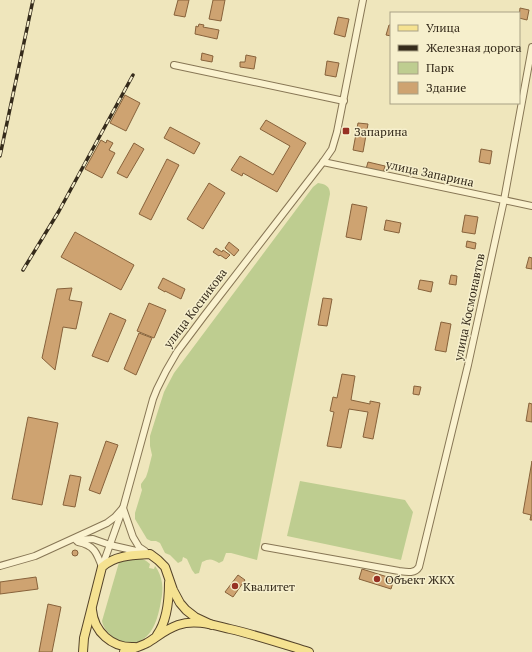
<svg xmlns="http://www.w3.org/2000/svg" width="532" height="652" font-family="'PT Serif',serif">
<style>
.green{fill:#becd90}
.building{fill:#cea371;stroke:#87623b}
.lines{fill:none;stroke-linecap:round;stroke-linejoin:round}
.minor-casing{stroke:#877655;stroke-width:8}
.major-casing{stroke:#54432a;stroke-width:10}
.minor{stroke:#faf2cf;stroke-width:6}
.major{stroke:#f5e291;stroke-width:8}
.rail-casing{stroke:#352b1b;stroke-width:3.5}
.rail{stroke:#f6efcc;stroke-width:2;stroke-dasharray:6;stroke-linecap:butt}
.poi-dot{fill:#973124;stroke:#f6efcc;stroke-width:1.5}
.labels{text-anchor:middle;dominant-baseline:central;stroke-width:3;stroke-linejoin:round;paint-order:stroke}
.poi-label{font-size:12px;fill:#352b1b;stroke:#f6efcc;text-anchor:start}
.street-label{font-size:12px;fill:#352b1b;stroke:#f6efcc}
</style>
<rect width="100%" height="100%" fill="#efe6bc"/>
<g class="green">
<path d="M318,183C325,184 330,186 330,194L257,560L231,553H226L223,561L219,563C212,559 210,558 202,562L199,573L195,574L192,570L187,559L183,557L182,561L178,563L170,555L165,553L160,543L156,541H151L147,539L135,519V513L142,490L141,487V484L146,477L148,471L152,455L150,446V436L164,392L174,373L313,187Z"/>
<polygon points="300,481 405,500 413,512 401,560 287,536"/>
<path d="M137,557C142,559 146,560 150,564L149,568L154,569L155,566C159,571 161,577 162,583C163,589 162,596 161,601C158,618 153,638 135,643C126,645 118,642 112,636C107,632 103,627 102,621L120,559Z"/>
</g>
<g class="building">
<polygon points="178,0 189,0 185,17 174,15"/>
<polygon points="213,0 225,0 221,21 209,19"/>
<polygon points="520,8 529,10 527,20 519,18"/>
<polygon points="338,17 349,19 345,37 334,34"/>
<polygon points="199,24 204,25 203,27 219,30 217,39 195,34 196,26 198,27"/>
<polygon points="389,25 391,25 391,36 386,35"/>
<polygon points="202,53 213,56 212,62 201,60"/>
<polygon points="246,55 256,57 254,69 240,67 240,62 245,62"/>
<polygon points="327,61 339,63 336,77 325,75"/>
<polygon points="125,95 140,103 126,131 110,123"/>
<polygon points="266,120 306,143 277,192 243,173 242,176 231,170 240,156 273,175 290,146 260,129"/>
<polygon points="358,123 368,124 363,152 353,150"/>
<polygon points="170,127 200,143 194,154 164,138"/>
<polygon points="101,140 106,143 107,140 113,143 109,150 115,153 102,178 85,169"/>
<polygon points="134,143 144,149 127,178 117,173"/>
<polygon points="481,149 492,151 490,164 479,162"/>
<polygon points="167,159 179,165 151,220 139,214"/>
<polygon points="368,162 385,166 383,173 366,169"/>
<polygon points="209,183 225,193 203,229 187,219"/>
<polygon points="352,204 367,207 361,240 346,237"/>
<polygon points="465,215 478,217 475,234 462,232"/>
<polygon points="386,220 401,223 399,233 384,230"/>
<polygon points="75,232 134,265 121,290 61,257"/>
<polygon points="467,241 476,243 475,249 466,247"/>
<polygon points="229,242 239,250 234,256 225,248"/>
<polygon points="216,248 222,252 223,250 230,255 226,259 220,255 219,256 213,252"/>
<polygon points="529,257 532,258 532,269 526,268"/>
<polygon points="451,275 457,276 456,285 449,284"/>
<polygon points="163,278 185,289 181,299 165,291 165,292 158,288"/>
<polygon points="420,280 433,282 431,292 418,289"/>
<polygon points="72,288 69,300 82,302 76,329 63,327 55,370 42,358 57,289"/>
<polygon points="323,298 332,299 327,326 318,325"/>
<polygon points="149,303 166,310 154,338 137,331"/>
<polygon points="110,313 126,320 108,362 92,356"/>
<polygon points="441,322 451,324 446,352 435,350"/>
<polygon points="139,333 152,338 136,375 124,369"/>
<polygon points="342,374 355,376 351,400 370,404 370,401 380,403 373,439 363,437 368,412 349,409 341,448 327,446 334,412 330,411 333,397 337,398"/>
<polygon points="414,386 421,387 419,395 413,394"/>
<polygon points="529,403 532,404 532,422 526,421"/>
<polygon points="28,417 58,423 42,505 12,499"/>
<polygon points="106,441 118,445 100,494 89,490"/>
<polygon points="532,461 532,520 530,520 531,515 523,513"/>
<polygon points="70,475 81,477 75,507 63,505"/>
<circle cx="75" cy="553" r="3"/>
<polygon points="362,569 394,579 391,589 359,579"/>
<polygon points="238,575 245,580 233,597 225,592"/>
<polygon points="36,577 38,589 0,594 0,582"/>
<polygon points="48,604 61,607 52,652 39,652"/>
</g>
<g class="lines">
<g class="minor-casing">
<g id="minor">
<polyline points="174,65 344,101"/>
<polyline points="323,162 532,206"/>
<polyline points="123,508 133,537 139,547 145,551"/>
<polyline points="76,540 93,539 110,545 145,553"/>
<path d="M78,542C94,545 97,553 102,567"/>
<path d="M265,547L399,571C406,572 415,574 419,567L468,365L504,200L532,47"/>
<polyline points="0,566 35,556 94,529 107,523 115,517 122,509"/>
<polyline points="102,567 123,508 153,399 157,389 166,371 177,352 204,316 323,162 332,149 337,132 363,0"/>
</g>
</g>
<g class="major-casing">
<g id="major">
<path d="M92,610C94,632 112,648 134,647"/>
<path d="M157,635C167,621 169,599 169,583"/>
<path d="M83,652L84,638L102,567C115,555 133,555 150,554L158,560L165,567L173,590L180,603L186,610L195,617L212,625"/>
<path d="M124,652C131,649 139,647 147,643C157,637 166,629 178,625C195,619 213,625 230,629C256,635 283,644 309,652"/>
</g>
</g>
<use href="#minor" class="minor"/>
<use href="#major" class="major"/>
<g class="rail-casing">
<g id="rail">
<polyline points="0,156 33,0"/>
<polyline points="23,270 59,211 133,75"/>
</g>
</g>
<use href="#rail" class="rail"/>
</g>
<g class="poi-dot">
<rect x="342" y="127" width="8" height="8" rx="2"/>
<circle cx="377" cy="579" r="4"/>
<circle cx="235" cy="586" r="4"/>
</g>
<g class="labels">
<g class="poi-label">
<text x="354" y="131">Запарина</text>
<text x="385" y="579">Объект ЖКХ</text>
<text x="243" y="586">Квалитет</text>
</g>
<g class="street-label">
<text transform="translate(430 173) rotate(12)">улица Запарина</text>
<text transform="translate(469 307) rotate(-78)">улица Космонавтов</text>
<text transform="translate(195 308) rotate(-53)">улица Косникова</text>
</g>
</g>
<rect x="390" y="12" width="130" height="92" fill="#f6efcc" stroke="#a9a185"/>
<rect x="398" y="25" width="20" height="6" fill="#f5e291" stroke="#a9a185"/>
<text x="426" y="32" font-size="12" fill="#352b1b">Улица</text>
<rect x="398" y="45" width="20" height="6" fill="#352b1b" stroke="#a9a185"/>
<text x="426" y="52" font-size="12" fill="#352b1b">Железная дорога</text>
<rect x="398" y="62" width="20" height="12" fill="#becd90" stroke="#a9a185"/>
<text x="426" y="72" font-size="12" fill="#352b1b">Парк</text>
<rect x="398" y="82" width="20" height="12" fill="#cea371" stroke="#a9a185"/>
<text x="426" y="92" font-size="12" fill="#352b1b">Здание</text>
</svg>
